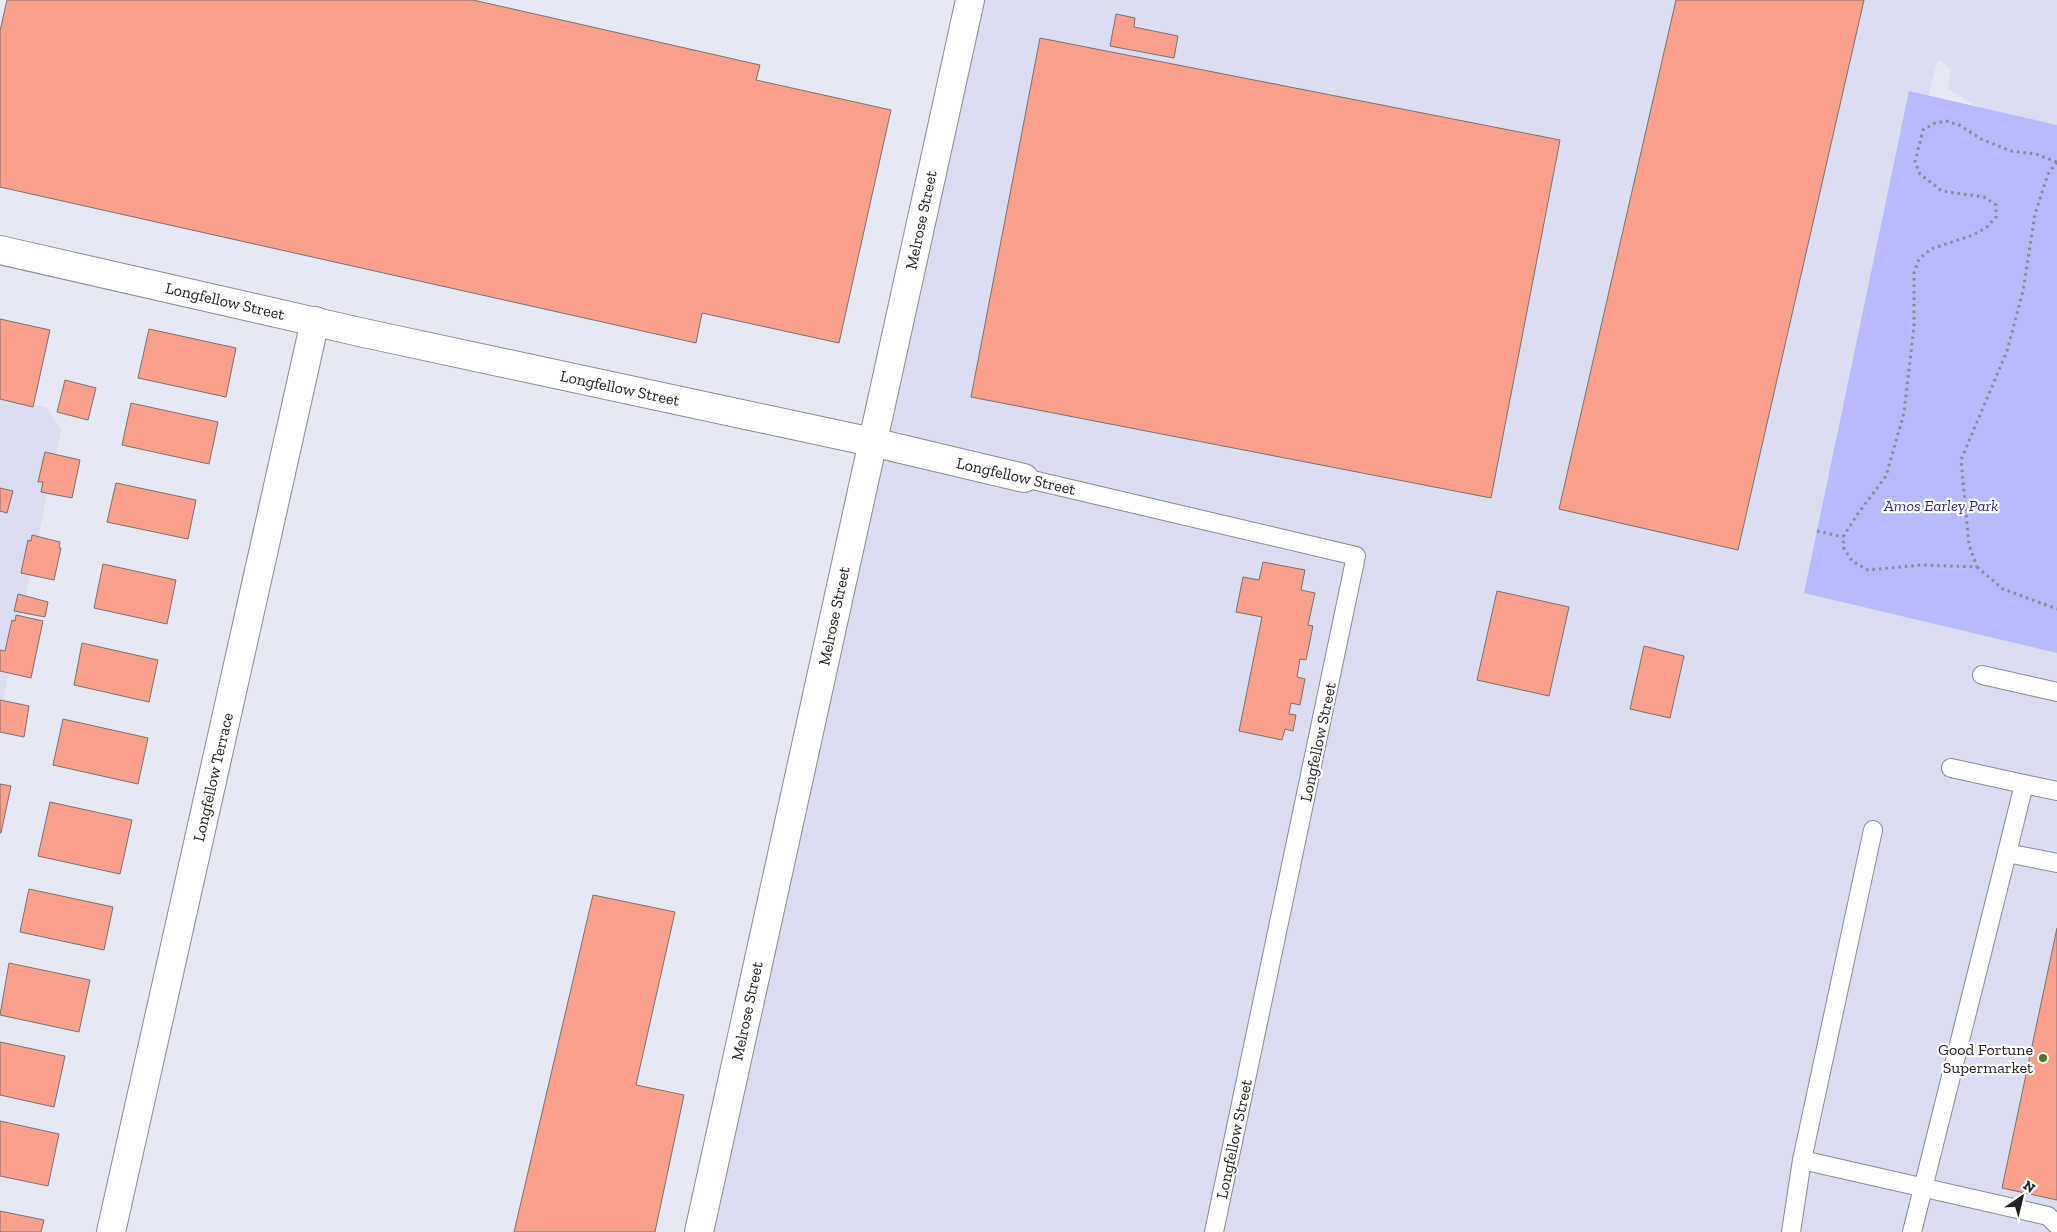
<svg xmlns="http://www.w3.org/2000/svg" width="2057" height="1232" font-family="'Zilla Slab',serif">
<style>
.built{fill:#dbddf0}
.green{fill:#b7bbfe}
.building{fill:#f9a18d;stroke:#7d716e}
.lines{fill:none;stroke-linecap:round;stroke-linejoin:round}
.lane-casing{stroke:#8a8b96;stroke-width:20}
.street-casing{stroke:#8a8b96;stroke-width:30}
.path{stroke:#8a8b94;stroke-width:3;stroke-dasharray:2.5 4;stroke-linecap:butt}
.lane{stroke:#fff;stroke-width:18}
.street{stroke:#fff;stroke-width:28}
.poi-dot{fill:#587327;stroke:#fff;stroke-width:2}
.labels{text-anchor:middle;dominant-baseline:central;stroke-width:4.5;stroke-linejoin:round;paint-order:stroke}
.street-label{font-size:16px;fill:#202025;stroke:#fff}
.park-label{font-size:16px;font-style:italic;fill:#332980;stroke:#fff}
.poi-label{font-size:16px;fill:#202025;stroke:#fff;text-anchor:end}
</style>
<rect width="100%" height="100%" fill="#e6e8f4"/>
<g class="built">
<polygon points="974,0 2057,0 2057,130 2011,127 1948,89 1951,69 1938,59 1887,254 2057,630 2057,1232 700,1232"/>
<polygon points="0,398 46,407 61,430 0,714"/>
</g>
<polygon class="green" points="1909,91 2057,125 2057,653 1804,593"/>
<g class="building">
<polygon points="7,0 473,0 760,65 756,80 891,110 839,343 702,313 696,343 0,187 0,31"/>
<polygon points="1676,0 1864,0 1738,550 1559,509"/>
<polygon points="1116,14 1135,18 1134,27 1178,36 1174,58 1110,46"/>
<polygon points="1040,38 1560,140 1491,498 971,397"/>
<polygon points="0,319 50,330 33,407 0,399"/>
<polygon points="149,329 236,348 226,397 138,378"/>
<polygon points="65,380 96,388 88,420 57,412"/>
<polygon points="131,403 218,422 209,464 122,445"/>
<polygon points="45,452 80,460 72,498 41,492 43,482 38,482"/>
<polygon points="116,483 196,500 188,539 107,522"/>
<polygon points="0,488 13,491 7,513 0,511"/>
<polygon points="32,535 60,542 59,548 61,548 54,580 21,573 28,540 31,541"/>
<polygon points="1263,562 1305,570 1301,590 1315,593 1308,625 1313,626 1306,660 1300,659 1297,677 1305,679 1300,705 1291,703 1289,714 1296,715 1293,731 1285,729 1282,740 1239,731 1262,617 1236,612 1243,577 1259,580"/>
<polygon points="103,564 176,580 167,624 94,608"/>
<polygon points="1497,591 1569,607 1549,696 1477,680"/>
<polygon points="18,594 48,602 45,617 14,611"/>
<polygon points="16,615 43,621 31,678 0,671 0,650 5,651 12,620 15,621"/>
<polygon points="82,643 158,660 149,702 74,685"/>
<polygon points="1644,646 1684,656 1670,718 1630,709"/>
<polygon points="0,700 29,706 24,737 0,732"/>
<polygon points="63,719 148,738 138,784 53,765"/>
<polygon points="0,784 11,786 1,833 0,833"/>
<polygon points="50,802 132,820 120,874 38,856"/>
<polygon points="29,889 113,907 104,950 20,932"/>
<polygon points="593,895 675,912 636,1085 684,1095 655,1232 514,1232"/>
<polygon points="2057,928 2057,1200 2002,1188"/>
<polygon points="9,963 90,980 79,1032 0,1015"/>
<polygon points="0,1042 65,1056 54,1107 0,1095"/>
<polygon points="0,1121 59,1134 48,1186 0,1176"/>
<polygon points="0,1211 44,1220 41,1232 0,1232"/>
</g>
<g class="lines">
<g class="lane-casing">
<g id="lane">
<polyline points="1024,478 1356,556 1214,1232"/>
<polyline points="1982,675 2057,692"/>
<polyline points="1951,768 2024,784 2007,853"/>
<polyline points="2024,784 2057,791"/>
<polyline points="1873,830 1802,1160 2048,1216 2057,1225"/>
<polyline points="1791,1232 1802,1160"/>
<polyline points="1912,1232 2007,853 2057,863"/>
</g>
</g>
<g class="street-casing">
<g id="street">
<polyline points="0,250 364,333 872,442 1024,478"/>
<polyline points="111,1232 315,321"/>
<polyline points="699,1232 970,0"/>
</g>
</g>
<g class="path">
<polyline points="2057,162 2048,174 2035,214 2023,291 2007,351 1961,460 1969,545 1977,567 1921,565 1868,570 1852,561 1844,549 1843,537 1857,515 1886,476 1904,413 1914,326 1914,273 1919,259 1931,249 1973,235 1987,227 1996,217 1996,205 1984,197 1942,191 1920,174 1915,162 1923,130 1935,123 1946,121 1959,125 1981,139 2011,151 2036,154 2057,162"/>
<polyline points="1817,531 1843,537"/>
<polyline points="1977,567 2003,589 2057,609"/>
</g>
<use href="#lane" class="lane"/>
<use href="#street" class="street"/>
</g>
<circle class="poi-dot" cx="2043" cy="1058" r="5"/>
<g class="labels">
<g class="street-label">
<text transform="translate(921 220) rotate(-78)">Melrose Street</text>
<text transform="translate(225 301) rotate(13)">Longfellow Street</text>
<text transform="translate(620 388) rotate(12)">Longfellow Street</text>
<text transform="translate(1016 476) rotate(13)">Longfellow Street</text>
<text transform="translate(834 616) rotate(-78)">Melrose Street</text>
<text transform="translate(1318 742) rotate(-78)">Longfellow Street</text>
<text transform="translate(213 777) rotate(-77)">Longfellow Terrace</text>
<text transform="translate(747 1011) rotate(-78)">Melrose Street</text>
<text transform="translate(1234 1139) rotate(-78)">Longfellow Street</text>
</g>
<g class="park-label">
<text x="1941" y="505">Amos Earley Park</text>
</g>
<g class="poi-label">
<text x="2033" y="1049">Good Fortune<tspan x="2033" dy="18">Supermarket</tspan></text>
</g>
</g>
<g transform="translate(2022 1197) rotate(35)" stroke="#ffffff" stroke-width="4" paint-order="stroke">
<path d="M0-4L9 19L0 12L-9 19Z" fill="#202025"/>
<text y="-8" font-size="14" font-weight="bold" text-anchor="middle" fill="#202025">N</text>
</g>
</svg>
